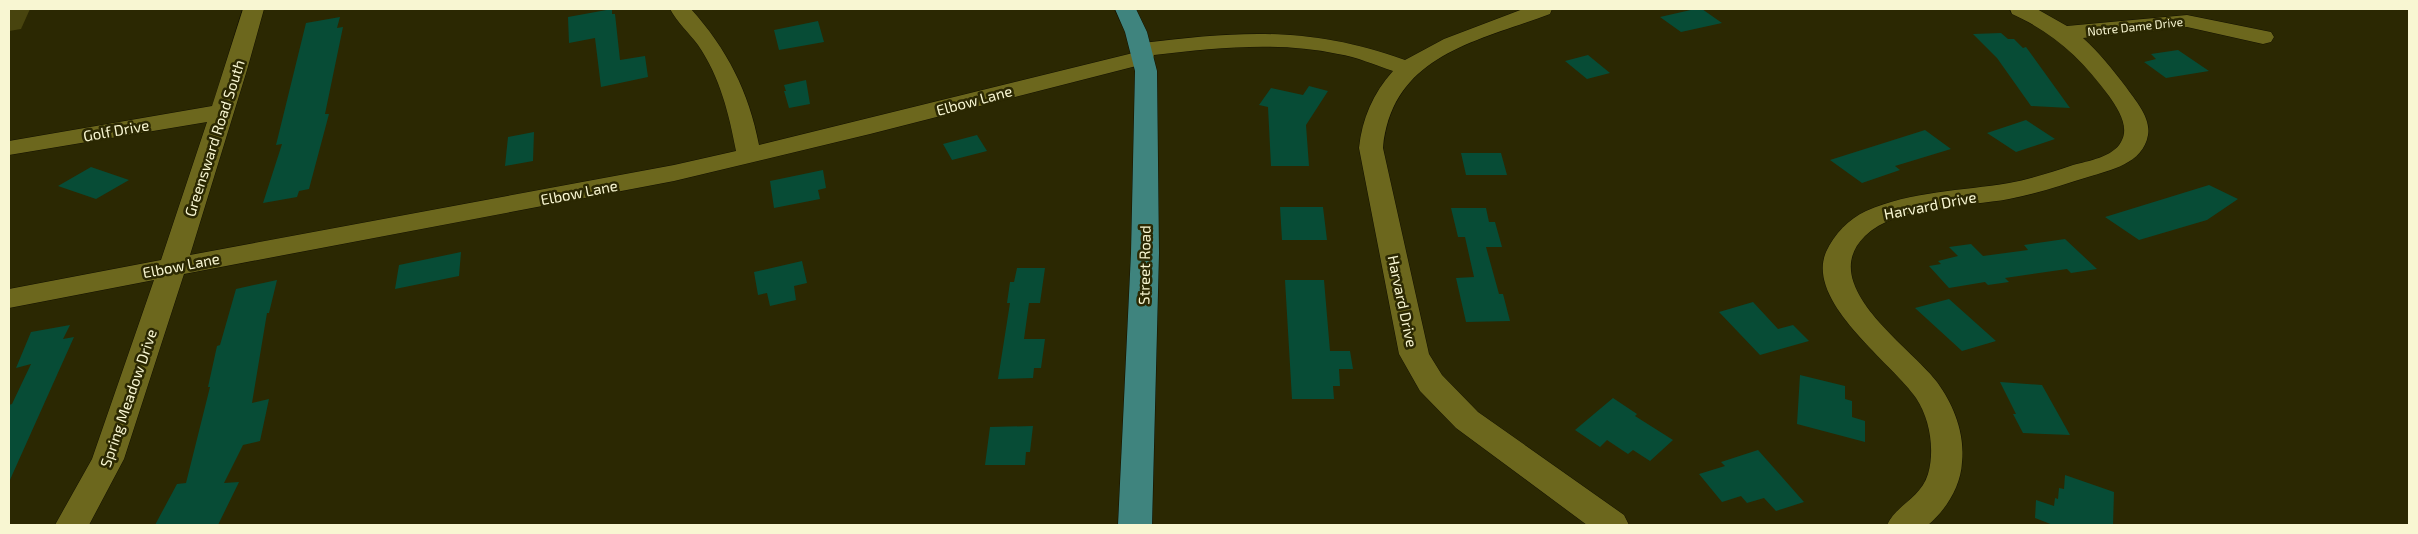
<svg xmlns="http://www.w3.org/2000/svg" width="2418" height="534" font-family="'Exo 2',sans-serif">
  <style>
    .green { fill: #48440e }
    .building { fill: #074c36 }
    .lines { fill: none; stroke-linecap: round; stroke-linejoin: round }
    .minor-casing { stroke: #131100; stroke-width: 1 }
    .major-casing { stroke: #131100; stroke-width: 1 }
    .minor { fill: #6c671d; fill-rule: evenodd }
    .major { fill: #3f847e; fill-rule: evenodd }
    .labels { text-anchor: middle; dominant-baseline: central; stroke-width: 5; stroke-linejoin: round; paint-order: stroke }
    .far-street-label { font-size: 12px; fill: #f8f6d2; stroke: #2b2802 }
    .street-label { font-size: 15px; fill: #f8f6d2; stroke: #2b2802 }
  </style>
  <rect width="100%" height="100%" fill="#2b2802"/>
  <path class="green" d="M9,9H30L21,29L9,31Z"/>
  <path class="building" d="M612,9V14H615L620,60L645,56L648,77L601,87L595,38L569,43L568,17Z
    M1695,9H1702L1722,23L1681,32L1660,17Z
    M340,17L337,28L343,27L325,114H329L309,189L299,191L297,197L263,203L282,144L276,145L306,23Z
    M818,21L824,42L779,50L774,30Z
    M2001,33L2008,39H2014L2023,48L2026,47L2070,108L2031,106L1997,58L1973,34Z
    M2178,50L2209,71L2166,78L2144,62L2156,59L2151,54Z
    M1588,55L1610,73L1587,79L1565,61Z
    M806,80L810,104L789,108L784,91H786L784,85Z
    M1309,86L1328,91L1306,125L1309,166H1271L1268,107L1259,105L1271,88L1303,95Z
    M2026,120L2055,139L2016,152L1987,133Z
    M1925,130L1951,149L1895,166L1900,170L1862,183L1830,160Z
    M534,132L533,161L505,166L508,137Z
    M977,135L987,151L952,160L943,144Z
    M1461,153H1501L1507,175H1466Z
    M91,167L129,180L96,199L58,186Z
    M823,170L826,188L818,190L820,199L774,208L770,181Z
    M2209,185L2238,199L2207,220L2139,240L2105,217Z
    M1280,207H1323L1327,240H1282Z
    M1451,208H1486L1489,222H1495L1502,247H1486L1499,294H1503L1510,321L1466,322L1456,278L1474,277L1465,237H1458Z
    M2065,239L2097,269L2071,273L2067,269L2005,278L2009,282L1988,285L1985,282L1949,288L1929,266L1941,264L1938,261L1958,256L1949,247L1971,244L1983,256L2028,250L2024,245Z
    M461,252L459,276L395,289L399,265Z
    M802,261L807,283L794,286L796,300L770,306L767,293L758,295L754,272Z
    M1017,268H1045L1040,303H1029L1024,339H1045L1041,368H1034L1033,378L998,379L1010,303H1007L1010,282H1014Z
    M277,280L269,313H267L252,403L269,399L260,441L243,445L224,483L239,482L218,525H155L177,484L186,483L210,387H208L217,346L220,345L236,289Z
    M1285,280H1324L1330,351H1350L1353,369H1339L1340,386H1333L1334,399H1292Z
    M1949,299L1996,341L1962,351L1915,308Z
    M1753,302L1778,329L1793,325L1809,341L1760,355L1719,312Z
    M70,325L63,339L74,337L9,482V405L12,404L31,364L16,368L31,332Z
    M1800,375L1845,386V399L1852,401V417L1865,421V442L1797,424Z
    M2000,382L2042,385L2070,435L2023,433L2013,414H2016Z
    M1613,398L1637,414L1635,416L1673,440L1650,461L1633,450L1628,454L1607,440L1600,447L1575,430Z
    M1033,426L1030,452H1026L1025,465H985L990,427Z
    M1758,450L1804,502L1776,511L1764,498L1747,503L1741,496L1722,502L1699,474L1725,466L1721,462Z
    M2065,475L2114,492L2113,525H2053L2035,518L2036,500L2054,506L2055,498L2058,499L2059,488L2064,489Z"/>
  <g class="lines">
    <defs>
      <path id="minor" d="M243,9H264L247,70L190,255L674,165L736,151C729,114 720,77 698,45C689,33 677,22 670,9H691C727,49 749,92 759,145L1133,53L1131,50L1134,45L1142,43C1242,31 1309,26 1405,60L1444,39L1523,9H1552L1550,14C1476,42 1392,55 1383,148L1429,354L1442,375L1478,412L1624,515L1629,525H1587L1456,428L1420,391L1399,354L1359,148C1362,119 1373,93 1393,71C1375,65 1357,57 1338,54C1277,41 1215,48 1154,55L1152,62L870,134L674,181L184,274L124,459L89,525H55L92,459L154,280L9,308V289L161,260L207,122L9,155V141L212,106Z
        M2010,9H2037L2067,26L2187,15L2271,32L2274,37L2271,42L2263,44L2187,27L2083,38C2099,52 2113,70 2126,87C2136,101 2151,118 2148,135C2143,164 2110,170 2088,177C2062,185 2036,194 2009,199C1967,207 1897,205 1865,236C1815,285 1911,347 1937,382C1954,405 1965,434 1962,462C1961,486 1946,510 1928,525H1887C1896,505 1921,498 1928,474C1935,450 1930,419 1916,398C1891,362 1805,302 1826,252C1834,234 1849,219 1866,211C1911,191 1962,191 2009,183C2031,179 2052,172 2073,165C2088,161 2113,157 2121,142C2130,127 2118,109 2109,96C2082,59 2054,33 2012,14Z"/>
      <path id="major" d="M1115,9H1136L1147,32L1157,71L1159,253L1152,525H1118L1131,253L1135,71L1125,32Z"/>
    </defs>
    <use href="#minor" class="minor-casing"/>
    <use href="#major" class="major-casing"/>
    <use href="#minor" class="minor"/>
    <use href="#major" class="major"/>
  </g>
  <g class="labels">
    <g class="far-street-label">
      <text transform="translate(2135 26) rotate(-6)">Notre Dame Drive</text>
    </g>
    <g class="street-label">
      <text transform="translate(974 100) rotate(-15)">Elbow Lane</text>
      <text transform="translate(116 130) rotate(-10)">Golf Drive</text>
      <text transform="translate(214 138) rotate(-72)">Greensward Road South</text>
      <text transform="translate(579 192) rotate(-11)">Elbow Lane</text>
      <text transform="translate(1930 205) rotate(-11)">Harvard Drive</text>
      <text transform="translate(181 265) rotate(-11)">Elbow Lane</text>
      <text transform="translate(1144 265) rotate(-89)">Street Road</text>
      <text transform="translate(1403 301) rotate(78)">Harvard Drive</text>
      <text transform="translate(128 398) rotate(-71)">Spring Meadow Drive</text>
    </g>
  </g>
  <rect width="2418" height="534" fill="none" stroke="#f8f6d2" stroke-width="20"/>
</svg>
